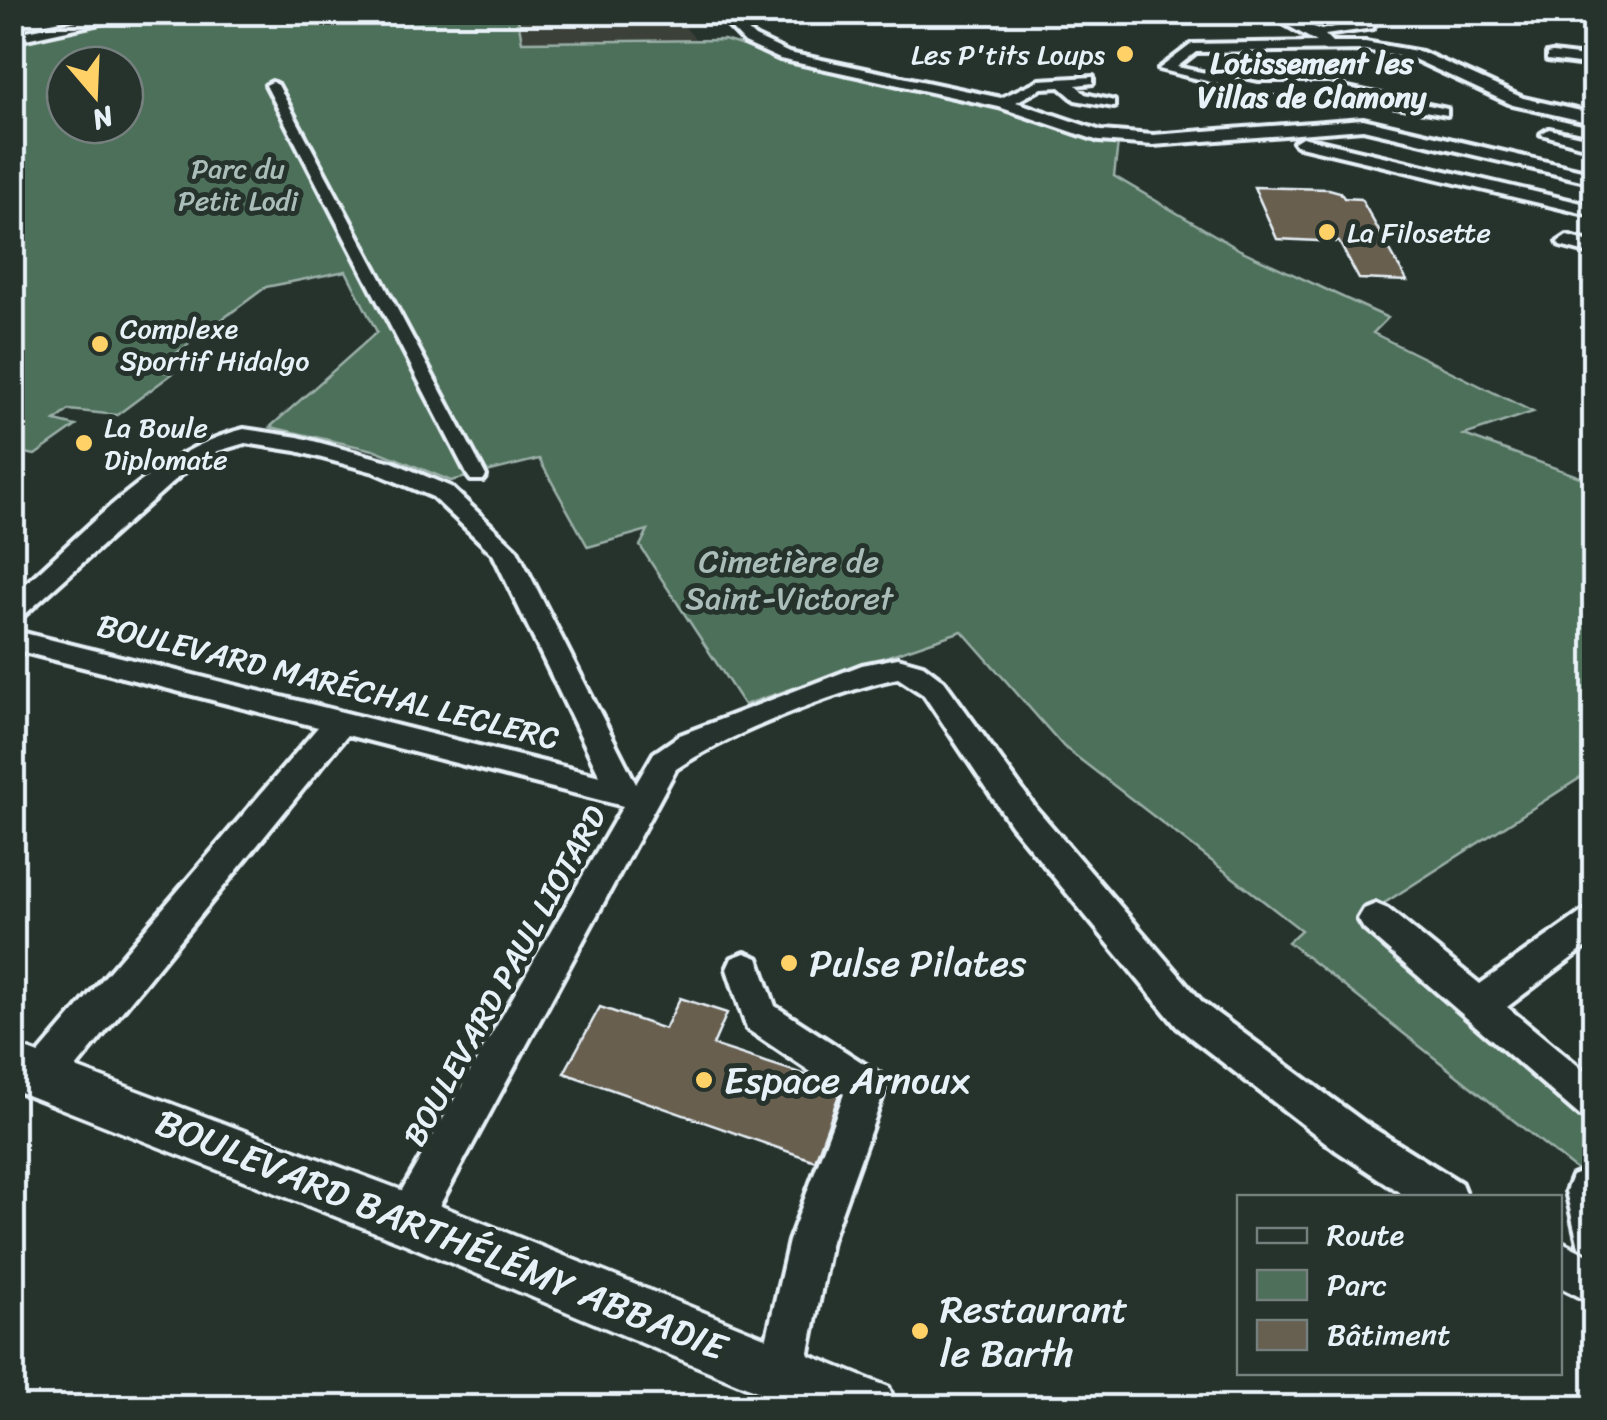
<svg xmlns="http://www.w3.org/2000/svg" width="1607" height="1420" font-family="Sriracha,sans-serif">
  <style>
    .built { fill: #3a4038 }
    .green { fill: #4e705a; stroke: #9bb0a9; stroke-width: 2.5; fill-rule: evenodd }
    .building { fill: #675f50; stroke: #e8f1f8; stroke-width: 2.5 }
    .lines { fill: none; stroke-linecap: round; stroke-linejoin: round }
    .pedestrian-casing { stroke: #e8f1f8; stroke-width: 8 }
    .minor-casing { stroke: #e8f1f8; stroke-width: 8 }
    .tertiary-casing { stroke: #e8f1f8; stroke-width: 7 }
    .pedestrian { fill: #26332d; fill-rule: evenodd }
    .minor { fill: #26332d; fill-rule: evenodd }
    .tertiary { fill: #26332d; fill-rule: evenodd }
    .poi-dot { fill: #ffd166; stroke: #26332d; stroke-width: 4 }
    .labels { text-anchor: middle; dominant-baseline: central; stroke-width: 10; stroke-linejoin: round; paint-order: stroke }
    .far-poi-label { font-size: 28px; fill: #e8f1f8; stroke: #26332d; text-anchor: start }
    .far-park-label { font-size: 28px; fill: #aabdb9; stroke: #26332d }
    .far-neighbourhood-label { font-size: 30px; font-weight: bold; fill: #e8f1f8; stroke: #26332d }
    .park-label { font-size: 32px; fill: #aabdb9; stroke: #26332d }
    .street-label { font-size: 32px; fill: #e8f1f8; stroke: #26332d }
    .near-poi-label { font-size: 38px; fill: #e8f1f8; stroke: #26332d; text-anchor: start }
    .near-street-label { font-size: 38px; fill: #e8f1f8; stroke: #26332d }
  </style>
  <rect width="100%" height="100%" fill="#26332d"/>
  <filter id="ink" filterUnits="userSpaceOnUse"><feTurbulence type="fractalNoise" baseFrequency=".01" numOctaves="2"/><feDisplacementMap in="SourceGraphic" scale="20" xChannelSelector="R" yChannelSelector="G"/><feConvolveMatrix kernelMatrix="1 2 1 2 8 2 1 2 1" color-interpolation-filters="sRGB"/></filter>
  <g filter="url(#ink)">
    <path class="built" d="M517,13H673L697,41L521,42Z"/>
    <path class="green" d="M156,13H517L522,42L724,40L786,59L989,104L1086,137L1136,143H1118L1114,176L1240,250L1388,318L1373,333L1533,412L1464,435L1594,482V769L1361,918L1594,1115V1184L1288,942L1301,930L1064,747L962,631L744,705L640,546L648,530L588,547L539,459L451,481L378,451L270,427L377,332L346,271L266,287L155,369L172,374L117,415L69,410L55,421L76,426L35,455L13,451V42ZM65,65H125V125H65Z"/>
    <path class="building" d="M1254,187L1329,189L1340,192L1344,198L1361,199L1407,281L1359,279L1339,242L1277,239Z
      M680,998L727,1013L713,1045L812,1077L839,1095L815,1161L564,1073L600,1007L665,1029Z"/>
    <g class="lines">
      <defs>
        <path id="pedestrian" d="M272,82L278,85L486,476L483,480H471L468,476L266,85Z"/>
        <path id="minor" d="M121,12H150L12,42V34Z
          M715,12H728L755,37L789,53L1001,98L1039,80L1093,77V83L1076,85L1085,94L1114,101V107L1075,100L1060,87L1042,88L1016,102L1101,131L1153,135L1363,119L1594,173V183L1363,129L1153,145L1099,141L999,107L780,59L745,43Z
          M1279,12L1321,30L1353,23L1344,19V13L1379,12L1363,18L1373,22V28L1325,35L1332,42H1365L1422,52L1523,98L1594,114V149L1541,134L1549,129L1585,137L1587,122L1513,105L1414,59L1365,50L1196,52L1177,67L1258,84H1329L1447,109V115L1329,94H1258L1159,69L1192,44L1317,42L1276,19Z
          M1552,53L1594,58V66L1547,60V54Z
          M1302,137L1594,206V216L1296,145L1294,142Z
          M1567,236L1594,243V255L1560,246L1558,242Z
          M244,429L298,437L392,462L451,487L517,550L636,784L654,753L680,735L862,665L898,658L923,665L944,681L1035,807L1203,1003L1365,1123L1461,1183L1467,1198H1408L1337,1151L1177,1027L1011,825L924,695L898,678C839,690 725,735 676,769L424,1234L409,1240L394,1234L388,1219L394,1204L623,806L347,735L58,1090L44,1095L30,1090L25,1077L30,1064L318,727L12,649V630L600,776L493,554L433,497L374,472L296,451L245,443L218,451L184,472L22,617L12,620V596C81,536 154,451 244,429Z
          M1376,904L1388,909L1480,984L1582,912L1594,907V941L1507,1007L1594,1079V1121L1580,1116L1364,929L1358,919L1364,909Z
          M745,953L758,958L775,1006L880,1074L886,1087L831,1241L805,1372L798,1388L782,1395L766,1388L759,1372L789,1241L844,1094L747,1029L727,969L732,958Z
          M1587,1170L1594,1173V1253L1579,1247L1566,1191L1572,1176Z
          M1560,1241L1594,1258V1304L1560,1287Z"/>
        <path id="tertiary" d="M12,1044L409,1193L868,1379L889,1387L897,1408H797L406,1244L12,1089Z"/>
      </defs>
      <use href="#pedestrian" class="pedestrian-casing"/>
      <use href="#minor" class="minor-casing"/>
      <use href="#tertiary" class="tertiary-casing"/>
      <use href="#pedestrian" class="pedestrian"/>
      <use href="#minor" class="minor"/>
      <use href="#tertiary" class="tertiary"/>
    </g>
  </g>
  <g class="poi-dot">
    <circle cx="1125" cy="54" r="10"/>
    <circle cx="1327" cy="232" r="10"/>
    <circle cx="100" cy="344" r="10"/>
    <circle cx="84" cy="443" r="10"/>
    <circle cx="789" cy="963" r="10"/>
    <circle cx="704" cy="1080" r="10"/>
    <circle cx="920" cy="1331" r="10"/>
  </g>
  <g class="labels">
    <g class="far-poi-label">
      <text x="1105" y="54" text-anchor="end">Les P'tits Loups</text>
      <text x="1347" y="232">La Filosette</text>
      <text x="120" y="328">Complexe<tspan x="120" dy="32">Sportif Hidalgo</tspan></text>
      <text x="104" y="427">La Boule<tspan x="104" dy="32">Diplomate</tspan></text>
    </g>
    <g class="far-park-label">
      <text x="238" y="168">Parc du<tspan x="238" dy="32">Petit Lodi</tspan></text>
    </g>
    <g class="far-neighbourhood-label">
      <text x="1312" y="63">Lotissement les<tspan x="1312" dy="34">Villas de Clamony</tspan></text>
    </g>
    <g class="park-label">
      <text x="789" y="561">Cimetière de<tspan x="789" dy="37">Saint-Victoret</tspan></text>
    </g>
    <g class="street-label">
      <text transform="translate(328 682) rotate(14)">BOULEVARD MARÉCHAL LECLERC</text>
      <text transform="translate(505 976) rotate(-61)">BOULEVARD PAUL LIOTARD</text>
    </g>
    <g class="near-poi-label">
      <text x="809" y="963">Pulse Pilates</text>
      <text x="724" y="1080">Espace Arnoux</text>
      <text x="940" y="1309">Restaurant<tspan x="940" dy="44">le Barth</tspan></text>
    </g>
    <g class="near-street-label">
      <text transform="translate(441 1235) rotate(22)">BOULEVARD BARTHÉLÉMY ABBADIE</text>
    </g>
  </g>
  <rect width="1607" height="1420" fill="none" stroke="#26332d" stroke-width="50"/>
  <rect x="25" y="25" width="1557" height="1370" fill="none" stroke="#e8f1f8" stroke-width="4" filter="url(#ink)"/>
  <rect x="1237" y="1195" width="325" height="180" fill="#26332d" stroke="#747f7e" stroke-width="2.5"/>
  <rect x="1257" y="1228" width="50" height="15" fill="#26332d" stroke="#747f7e" stroke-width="2.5"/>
  <text x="1327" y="1245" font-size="30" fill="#e8f1f8">Route</text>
  <rect x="1257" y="1270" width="50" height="30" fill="#4e705a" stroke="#747f7e" stroke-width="2.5"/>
  <text x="1327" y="1295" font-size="30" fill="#e8f1f8">Parc</text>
  <rect x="1257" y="1320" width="50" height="30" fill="#675f50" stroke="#747f7e" stroke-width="2.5"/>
  <text x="1327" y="1345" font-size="30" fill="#e8f1f8">Bâtiment</text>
  <g transform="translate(95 95) rotate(161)"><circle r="48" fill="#26332d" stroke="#747f7e" stroke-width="2.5"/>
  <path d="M0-8L18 38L0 25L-18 38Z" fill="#ffd166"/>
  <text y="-15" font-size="28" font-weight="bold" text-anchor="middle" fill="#e8f1f8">N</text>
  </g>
</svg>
